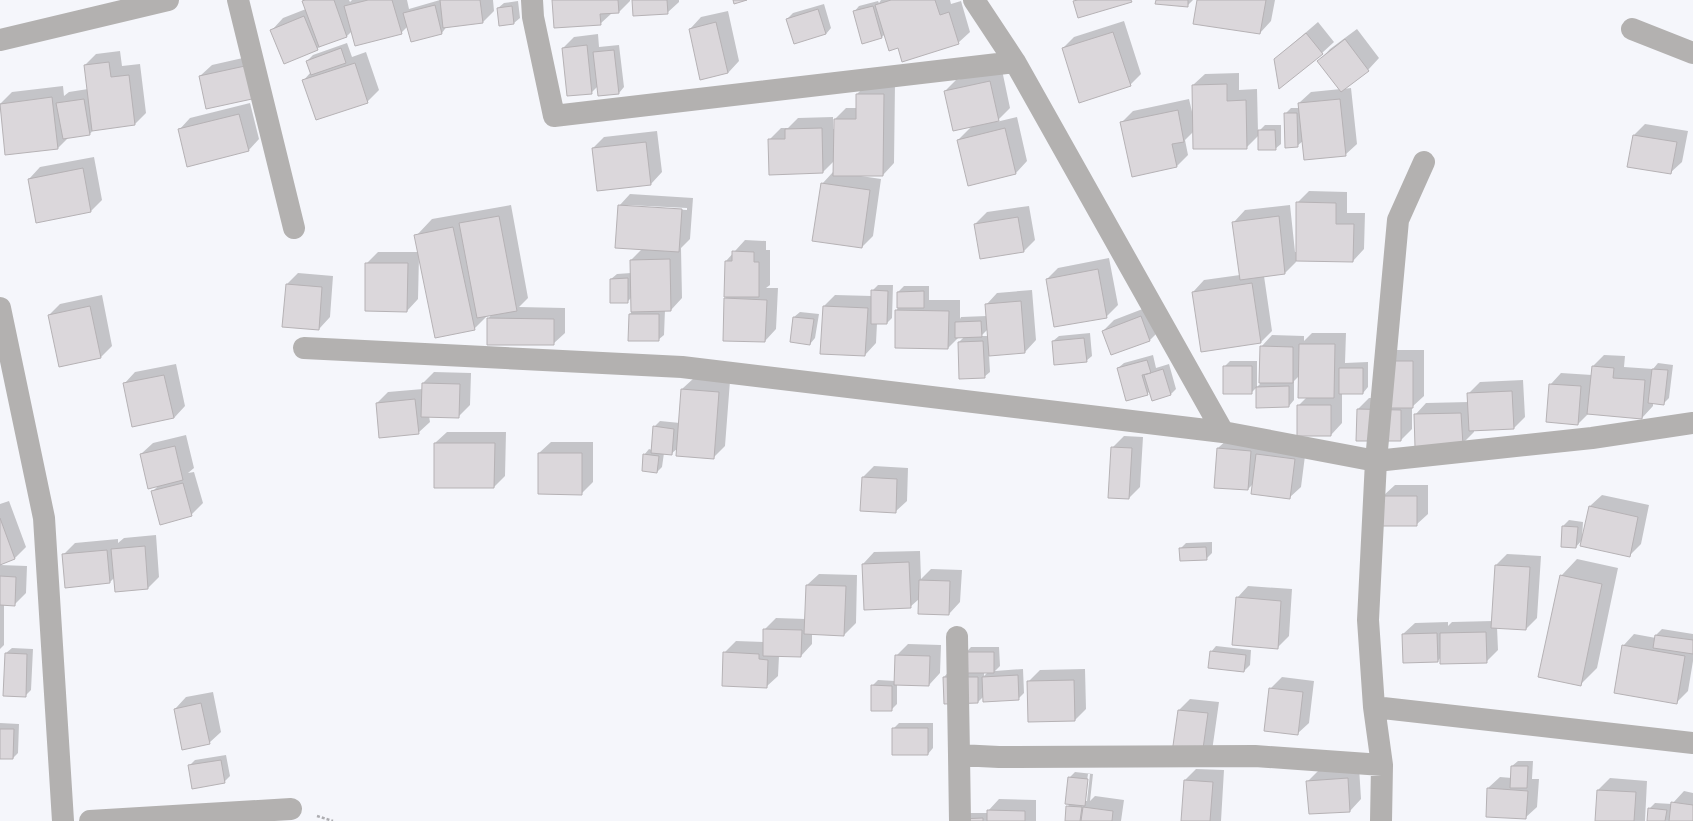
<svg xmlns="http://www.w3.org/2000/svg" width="1693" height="821" font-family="'Open Sans',sans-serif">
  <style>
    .shadow { fill: #0003; fill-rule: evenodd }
    .building { fill: #dbd7db; stroke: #b6b2b5 }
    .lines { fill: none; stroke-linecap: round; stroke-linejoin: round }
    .path { stroke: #adadb1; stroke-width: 2.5; stroke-dasharray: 3 2; stroke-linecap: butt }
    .street { stroke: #b3b1b0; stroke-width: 22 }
  </style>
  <rect width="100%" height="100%" fill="#f5f6fb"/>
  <path class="shadow" d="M305,0H349L350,2L352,0H407L409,9L440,0H493L494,11L483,22L447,26L442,33L408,26L401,33L352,31L347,36L321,46L317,49L272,30L283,18L306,9L304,1Z
    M553,0H630V1L619,12L612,13L600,24Z
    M633,0H679V2L667,13Z
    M881,0H950L951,4L961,1L970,32L958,43L899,47L885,34L881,38L854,12L859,6L878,1L879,3Z
    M1157,0H1193L1187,6Z
    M1198,0H1275L1271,21L1260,33Z
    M518,1L520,18L514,23L500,25L498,8L504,3Z
    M824,4L831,28L826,34L787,19L793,13Z
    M728,11L739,61L728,73L690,29L701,17Z
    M1124,21L1141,74L1130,85L1063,48L1074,37Z
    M1318,22L1334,42L1322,53L1279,87L1275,59Z
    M1357,29L1379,58L1368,70L1343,89L1351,88L1357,144L1345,155L1303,141L1297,146L1285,114L1291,108H1300L1299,103L1311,92L1341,89L1319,61L1330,49Z
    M598,34L599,47L619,45L624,87L619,93L598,86L591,93L563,48L574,37Z
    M347,43L352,57L366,52L379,90L367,102L303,81L311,72L307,61L313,55Z
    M120,51L122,66L140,64L146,113L135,124L94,129L90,134L69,137L58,148L6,154L0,104L12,92L63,86L64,96L69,92L88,89L85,65L96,54Z
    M256,55L251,98L200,76L212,65Z
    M1002,70L1010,108L996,122L1017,117L1027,161L1016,173L969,184L958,140L972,126L945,91L956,80Z
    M1239,73V90L1257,89L1258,132L1265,125H1281V144L1275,149L1259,135L1246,148L1194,131L1185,140L1188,155L1177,166L1122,122L1133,111L1189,99L1193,116V85L1205,74Z
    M868,83H895L894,163L883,175L861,176L881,179L873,236L862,247L822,184L833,172L835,160L823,172L769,140L781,128H788L798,118L833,117V129H835V119L846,108H857V94Z
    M250,103L259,139L248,151L179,130L190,118Z
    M1645,124L1688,131L1682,162L1670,173L1634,135Z
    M657,131L662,172L651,184L593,148L604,137Z
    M94,157L102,200L91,211L29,179L40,167Z
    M1309,191L1347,192V213H1365L1364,249L1353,261L1296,260V262L1285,273L1264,276L1272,331L1261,342L1193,292L1204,280L1240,275L1234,222L1245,210L1290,205L1295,252H1297V203Z
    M630,194L693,198L690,239L681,248L682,298L671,310H665L664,335L658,340L630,314L632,311V297L627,302L611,279L617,274L631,273V260L643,248L619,206ZM628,205L687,208V210L628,207Z
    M511,205L528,298L519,307L565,308V333L553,344L488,319L492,314L488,315L474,329L419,256L418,299L407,311L366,264L378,252H419L416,236L432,219Z
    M1029,206L1035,240L1024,251L975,224L987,212Z
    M745,240L766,241V250H770V285L766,288H778L776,329L765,341L725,298L728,296L726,261Z
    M1109,258L1118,305L1106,317L1047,279L1058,268Z
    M298,273L333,276L330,317L319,329L286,285Z
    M878,285H893L892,318L887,323H877L876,343L865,355L824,306L835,295L872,296V291Z
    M904,286H929V300H960V319L961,317L987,316L986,305L997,293L1032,290L1036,340L1025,352L989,355L990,372L984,377L959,342L965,336L959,337L948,348L896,311L898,308V292ZM988,329V336H981Z
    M102,295L112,346L101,357L60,366L49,315L60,304Z
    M1153,305L1161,329L1150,340L1103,331L1114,320Z
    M800,312L819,314L815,338L810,344L794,317Z
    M1090,333L1092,356L1086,361L1053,341L1059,336Z
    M1312,333H1346L1345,363L1368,362V387L1363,393H1342V423L1331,435L1298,406L1307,397L1300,375L1294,381V400L1289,406L1257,387L1251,393L1224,367L1230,361H1257V387L1260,384L1261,347L1272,335L1304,336V341Z
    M1395,350H1424V396L1412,407V429L1401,440L1358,409L1369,398H1383Z
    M1153,355L1156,368L1169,364L1176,389L1171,394L1150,391L1147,394L1118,368L1124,363Z
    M1604,355L1625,356L1624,367L1653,369L1658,363L1673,365L1669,398L1663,404L1653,403V406L1642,418L1589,413L1578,424L1550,385L1561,373L1592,375L1593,366Z
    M176,364L185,406L174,418L124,384L135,372Z
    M434,372L471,373L470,405L458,417L429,416L430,422L418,433L377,403L388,392L423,389V383Z
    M694,378L730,381L725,446L713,458L678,448L671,454L664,453L662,467L657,472L644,455L649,449L652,450L654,427L660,421L680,423L682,389Z
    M1523,380L1525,417L1514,428L1474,430V432L1462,444L1415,415L1426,403L1469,402L1468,394L1480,382Z
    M447,432H506L505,476L494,487L435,443Z
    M186,435L194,468L188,473L194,472L203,503L191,515L152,492L159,485L141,454L153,443Z
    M1124,436L1143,437L1140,487L1129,498L1112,448Z
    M1230,437L1306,448L1301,487L1289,498L1253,484L1248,489L1215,487L1218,448Z
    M551,442H593V482L581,494L539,453Z
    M874,466L908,468L907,501L895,512L863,477Z
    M1395,485H1428V514L1416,525L1383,496Z
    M1602,495L1649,505L1641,544L1629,556L1582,540L1576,547L1562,546L1563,526L1569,520L1583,522L1582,538H1583L1590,506Z
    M9,501L26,547L15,558L0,564V504Z
    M156,535L159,577L148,588L116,591L115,577L110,582L63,555L75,543L118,539V543L124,538Z
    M1212,542V553L1206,559L1180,549L1186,543Z
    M920,551L921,579L931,569L962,570L960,602L949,614L919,599L910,607L865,609L863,564L874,552Z
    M1507,554L1541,556L1537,618L1526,629L1497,627L1498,650L1486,662L1441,657L1438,661L1403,634L1415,623L1448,622V626L1452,622L1493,621L1496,565Z
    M1577,559L1618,568L1597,668L1580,685L1561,576Z
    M0,565L27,566L26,593L14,605L4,604V645L0,649Z
    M819,574L857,575L856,623L844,635L812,633V644L801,656H779L778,676L766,687L724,653L736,641L764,642V630L776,618L806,619L807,585Z
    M1248,586L1292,589L1289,636L1277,648L1237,598Z
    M1662,629L1693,634V661L1688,691L1676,703L1623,646L1634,634L1656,638V635Z
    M908,644L941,645L940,673L929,685L897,684V704L891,710L872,686L878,680L895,681L896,656Z
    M1216,646L1251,650L1250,665L1244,671L1211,652Z
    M971,647H999L1000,666L995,671L1023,669L1024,693L1018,699L984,696L978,702L944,677ZM984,672H988L984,676Z
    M12,648L33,649L31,690L25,696L6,653Z
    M1085,669L1086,709L1075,720L1028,682L1040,670Z
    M1282,677L1314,681L1309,723L1297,734L1270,689Z
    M213,692L221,732L209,743L175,709L186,697Z
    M1190,699L1219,702L1212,751L1172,759L1179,710Z
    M0,723L19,724L18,753L13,758H0Z
    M899,723H933V748L928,754L893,729Z
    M226,755L230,776L224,782L189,766L195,760Z
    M1518,761H1533L1532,779H1539L1537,807L1525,818L1488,788L1500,777L1512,778V766Z
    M1359,767L1361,799L1350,811L1308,781L1319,770Z
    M1196,769L1224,770L1221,821H1182L1185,780Z
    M1075,772L1093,774L1090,801L1095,796L1124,800L1121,821H1066L1067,807L1070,804L1069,778ZM1088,774H1090L1087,801H1084Z
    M1610,778L1647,781L1645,821H1596L1598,790Z
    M1684,791L1693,793V821H1648L1649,809L1655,803L1672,804Z
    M999,799L1036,800V821H961L967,813H988V811Z"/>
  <path class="building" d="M305,0H334L347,37L319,47L302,1Z
    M368,0H392L402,34L355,46L344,6Z
    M440,0H480L483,23L443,28Z
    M552,0H618L619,13L600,14L601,25L554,28Z
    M632,0H667L668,14L633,16Z
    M733,0H747L734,4Z
    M891,0H935L940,15L949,12L959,44L902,62L898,48L889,51L875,5Z
    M1078,0H1131L1132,2L1078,18L1073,1Z
    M1156,0H1188V7L1155,4Z
    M1197,0H1266L1260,34L1193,24Z
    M435,5L442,34L411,42L403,13Z
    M512,6L514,24L499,26L497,8Z
    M873,6L882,38L862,44L853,11Z
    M818,9L826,34L794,44L786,19Z
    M304,16L318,50L284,64L270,30Z
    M716,22L728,73L700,80L689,29Z
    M1113,32L1131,86L1079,103L1062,48Z
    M1306,33L1323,54L1279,89L1274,59Z
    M1345,39L1369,71L1341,92L1317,61Z
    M587,45L592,94L567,96L562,48Z
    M341,48L346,63L311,75L306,61Z
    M614,50L619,94L598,96L593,52Z
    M109,62L111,77L129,75L135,125L92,131L84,65Z
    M355,63L368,103L316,120L302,80Z
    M245,66L252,99L206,109L199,76Z
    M990,81L999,121L953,131L944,91Z
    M1227,84V101L1246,100L1247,149H1193L1192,85Z
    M856,94H884L883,176H833L834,119H856Z
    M52,97L58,149L5,155L0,104Z
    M84,99L90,135L63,139L56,103Z
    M1340,99L1346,156L1304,160L1298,103Z
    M1178,110L1184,142L1172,144L1177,167L1132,177L1120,122Z
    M1284,113H1297L1298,147L1285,148Z
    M239,114L249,151L187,167L178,129Z
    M822,128L823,173L769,175L768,139H785V129Z
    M1005,128L1016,174L968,186L957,140Z
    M1258,130H1275L1276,150H1258Z
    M1633,135L1677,142L1671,174L1627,167Z
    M646,142L651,185L597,191L592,148Z
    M83,168L91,212L36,223L28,179Z
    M821,183L870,190L862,248L812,241Z
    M1296,202L1336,203V224H1354L1353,262L1296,261Z
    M618,205L682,209L679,252L615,248Z
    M499,216L517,311L477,318L459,223Z
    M1279,216L1285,274L1240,280L1232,222Z
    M1018,217L1024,252L980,259L974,224Z
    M453,227L475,330L435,338L414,235Z
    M732,251L754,252V262H759V297H724L725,261H732Z
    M670,259L671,311L631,312L630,260Z
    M365,263H408L407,312L365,311Z
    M1098,269L1107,318L1054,327L1046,279Z
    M628,278V303H610V279Z
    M1252,283L1261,343L1201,352L1192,292Z
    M286,284L322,287L319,330L282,327Z
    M871,290L888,291L887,324H871Z
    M924,291V308H897V292Z
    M724,298L767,300L765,342L723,341Z
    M1021,301L1025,353L989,356L985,304Z
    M90,306L101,358L59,367L48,315Z
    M823,306L868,308L865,356L820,354Z
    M895,310L949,311L948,349L895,348Z
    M629,314H659V341H628Z
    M1141,316L1150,341L1111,355L1102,331Z
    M793,317L814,319L810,345L790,342Z
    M487,318L554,319V345H487Z
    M981,321L982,337L955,338V322Z
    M1084,338L1087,362L1054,365L1052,341Z
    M983,341L985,378L959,379L958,342Z
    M1299,344H1335L1334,398H1298Z
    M1260,346L1293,347V383H1259Z
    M1147,360L1151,373L1142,375L1148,395L1126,401L1117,368Z
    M1383,361H1413V408H1382Z
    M1223,366H1252V394H1223Z
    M1592,366L1614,368L1613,378L1645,380L1642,419L1587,414Z
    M1339,368H1363V394H1339Z
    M1163,369L1171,395L1152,401L1144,375Z
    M1652,369L1668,370L1664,405L1648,403Z
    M164,375L174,418L132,427L123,383Z
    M422,383L460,384L459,418L421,417Z
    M1549,384L1581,386L1578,425L1546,422Z
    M1289,386V407L1256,408V387Z
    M681,389L719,392L714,459L676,456Z
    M1512,391L1514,429L1469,431L1467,393Z
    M415,399L419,434L379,438L376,403Z
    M1297,405H1331V436H1297Z
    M1357,409L1401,410V441H1356Z
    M1461,413L1463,445L1415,447L1414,414Z
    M653,426L674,429L672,455L651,453Z
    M434,443H495L494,488H434Z
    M175,446L183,480L148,489L140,454Z
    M1111,447L1132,448L1129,499L1108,498Z
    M1217,448L1251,451L1248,490L1214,488Z
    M538,453H582V495L538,494Z
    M643,454L659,456L657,473L642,471Z
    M1256,454L1295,459L1290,499L1251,494Z
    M862,477L897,479L896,513L860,511Z
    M183,483L192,516L160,525L151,491Z
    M1382,496H1417V526H1382Z
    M1589,506L1638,517L1630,557L1580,546Z
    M0,518L15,559L0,565Z
    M1562,526L1578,527L1576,548L1561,547Z
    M145,546L148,589L115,592L111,549Z
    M1206,547L1207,560L1180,561L1179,548Z
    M107,550L110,583L65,588L62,554Z
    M909,562L911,608L864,610L862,564Z
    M1495,565L1530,567L1526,630L1491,628Z
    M1560,575L1602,584L1581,686L1538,677Z
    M0,576L16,577L15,606L0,605Z
    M919,580L950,581L949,615L918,614Z
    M806,585L846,586L844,636L804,634Z
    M1236,597L1281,601L1278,649L1232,645Z
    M763,629L802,630L801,657L763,656Z
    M1486,632L1487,663L1440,664V633Z
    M1437,633L1438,662L1403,663L1402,634Z
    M1655,635L1693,640V654L1653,648Z
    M1622,645L1685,656L1677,704L1614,693Z
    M1210,651L1246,655L1244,672L1208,668Z
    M723,652L759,654V659L768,660L767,688L722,686Z
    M964,652H994V673H965Z
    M5,653L27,654L26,697L3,696Z
    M895,655L930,656L929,686L894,685Z
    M1018,675L1019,700L983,702L982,677Z
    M943,677H978V703L944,704Z
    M1074,680L1075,721L1028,722L1027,681Z
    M871,685L892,686V711H871Z
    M1269,688L1303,692L1298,735L1264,731Z
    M201,703L210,744L182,750L174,709Z
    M1178,710L1208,713L1201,763L1171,760Z
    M892,728H928V755H892Z
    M0,729H14L13,759H0Z
    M221,760L225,783L192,789L188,765Z
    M1511,766H1528L1527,788H1510Z
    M1068,777L1088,779L1085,806L1065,804Z
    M1348,778L1350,812L1309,814L1306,781Z
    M1184,780L1213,782L1210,821H1181Z
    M1487,788L1528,791L1526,819L1486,817Z
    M1597,790L1636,792L1634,821H1595Z
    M1671,802L1693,805V821H1669Z
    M1066,806L1082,807L1080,821H1065Z
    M1083,807L1113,811L1112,821H1081Z
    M1648,808L1667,810L1665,821H1647Z
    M987,810L1025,811V821H987Z
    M983,818V821H960V819Z"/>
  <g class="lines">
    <path class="path" d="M317,816L333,821"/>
    <path class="street" d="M238,0L294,228
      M532,0L533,17L554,116L1015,62
      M974,0L1015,62L1223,432
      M1632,29L1693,53
      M0,40L168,0
      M0,308L44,518L63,821
      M304,348L682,367L1223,432L1376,461L1592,438L1693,423
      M957,637L959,755L999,757L1255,756L1382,765
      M1374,707L1693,743
      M959,755L960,821
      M90,821L291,809
      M1381,821L1382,765L1374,707L1368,620L1376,461L1398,220L1424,162"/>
  </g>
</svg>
